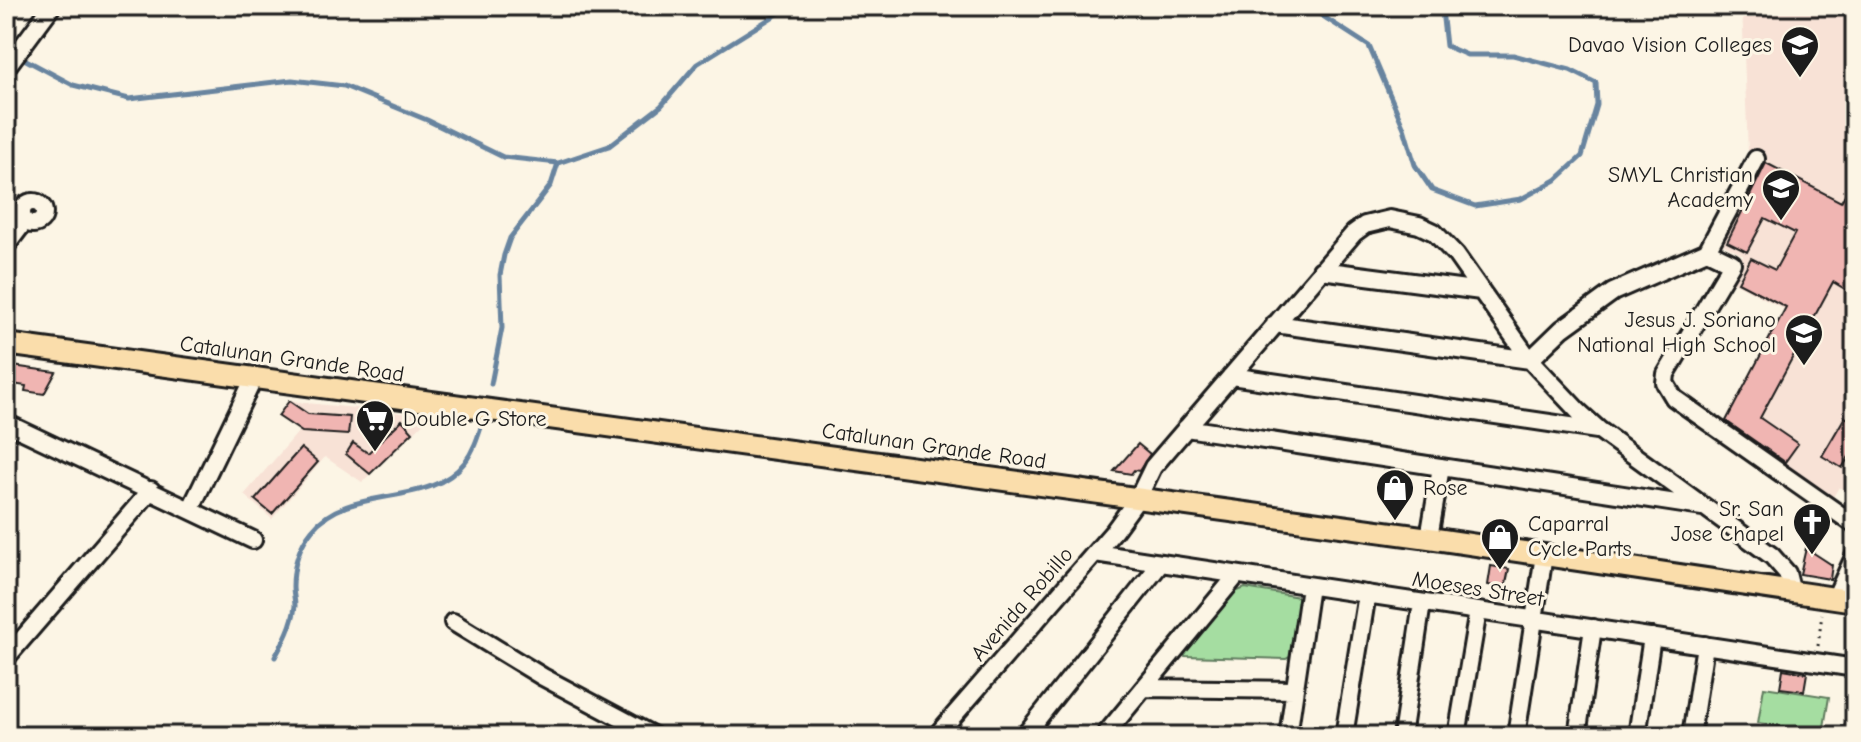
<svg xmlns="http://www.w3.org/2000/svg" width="1861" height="742" font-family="'Comic Neue',sans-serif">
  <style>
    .built { fill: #f8e2d6 }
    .park { fill: #a5dda1; stroke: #607c5e; stroke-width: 2 }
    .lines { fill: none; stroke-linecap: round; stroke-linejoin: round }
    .stream { stroke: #68849f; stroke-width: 5 }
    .building { fill: #f0b5b2; stroke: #1c1c1c; stroke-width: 2 }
    .minor-casing { stroke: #1c1c1c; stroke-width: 22 }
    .major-casing { stroke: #1c1c1c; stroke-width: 26 }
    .path { stroke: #1c1c1c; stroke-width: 3; stroke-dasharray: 2 6; stroke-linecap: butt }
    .minor { stroke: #fcf5e5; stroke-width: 16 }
    .major { stroke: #faddab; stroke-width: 20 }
    .labels { text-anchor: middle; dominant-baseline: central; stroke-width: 6; stroke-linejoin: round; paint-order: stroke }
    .poi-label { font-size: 22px; fill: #1c1c1c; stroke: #fcf5e5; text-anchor: end }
    .street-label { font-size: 22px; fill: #1c1c1c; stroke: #fcf5e5 }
  </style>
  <rect width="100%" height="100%" fill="#fcf5e5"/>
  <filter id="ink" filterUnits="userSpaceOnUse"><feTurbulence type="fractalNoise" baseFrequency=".0125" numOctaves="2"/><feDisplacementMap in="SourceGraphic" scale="16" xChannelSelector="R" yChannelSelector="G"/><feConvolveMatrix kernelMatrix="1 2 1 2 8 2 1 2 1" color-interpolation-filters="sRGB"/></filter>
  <g filter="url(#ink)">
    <path class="built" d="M1742,6H1855V498L1839,487L1833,497L1722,426L1784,309L1730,280L1743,255L1722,244L1765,161L1748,152Z
      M288,401L431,416L362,482L325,457L272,519L244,495L299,431L278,416Z"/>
    <path class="park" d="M1245,588L1299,597L1301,600L1292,656L1286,659L1185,656L1183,654L1235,592Z
      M1764,687L1829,697L1823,733L1758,723Z"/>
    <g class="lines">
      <path class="stream" d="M1307,6L1369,46L1404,128L1415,165L1432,190L1475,206L1521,199L1556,180L1582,156L1597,105L1596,83L1570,70L1513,55H1467L1446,46L1442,10L1445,6
        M26,60L73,85L129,99L292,80L344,86L427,120L503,157L558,163L609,146L661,106L697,64L790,6
        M491,384L502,328L500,275L504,255L510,238L551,185L558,163
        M275,657C284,641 293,624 295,606C295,600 293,593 293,587C293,567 299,546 312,530C350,483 428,510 465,462C475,449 479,433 484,418"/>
    </g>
    <path class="building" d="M1766,163L1841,202L1855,176V295L1833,282L1760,418L1798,444L1785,462L1726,421L1786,307L1738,282L1751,258L1775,270L1795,233L1765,218L1747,252L1727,242Z
      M6,365L34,369L56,372L44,394L25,391L26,386L6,383Z
      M289,401L308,414L350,417L348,435L302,432L278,416Z
      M1845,417L1855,423V447L1842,468L1822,456Z
      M402,420L413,432L370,474L346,454L353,443L368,453Z
      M1138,444L1150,454L1139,471L1134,470L1131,474L1114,471Z
      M301,448L318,462L272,514L255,500Z
      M1806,548L1832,565L1830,579L1800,574Z
      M1491,566L1509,569L1505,588L1488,585Z
      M1783,669L1807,673L1804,691L1780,688Z"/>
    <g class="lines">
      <defs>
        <path id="minor" d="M6,68L52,6
          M22 213a11 11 0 1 1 22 0a11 11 0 1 1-22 0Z
          M6,246L25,221
          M1707,251L1732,263L1666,374L1665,383L1674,398L1855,525
          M1321,270L1481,291
          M1275,324L1530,360L1562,329L1613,292L1707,251L1756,159
          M1231,376L1597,430
          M6,423L253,540
          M1186,428L1702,507
          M191,508L254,378
          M1429,538L1441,467
          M1095,553L1855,668
          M1835,598L1855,555
          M453,622L543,677L654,736
          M6,658L151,490
          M1144,688L1294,690
          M936,736L1114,531L1138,498L1153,467L1354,233L1365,225L1390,219L1419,225L1434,232L1456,255L1530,360L1579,412L1599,430L1772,556L1787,573L1792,593
          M1024,736L1161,563
          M1104,736L1237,575
          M1288,736L1310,586
          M1344,736L1367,594
          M1402,736L1422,603
          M1457,736L1478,611
          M1516,736L1544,555
          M1577,736L1593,628
          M1637,736L1652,637
          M1691,736L1705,645"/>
        <path id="major" d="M6,344L1429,538L1855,601"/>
      </defs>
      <use href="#minor" class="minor-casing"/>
      <use href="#major" class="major-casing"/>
      <path class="path" d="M1818,646L1822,614"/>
      <use href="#minor" class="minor"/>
      <use href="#major" class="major"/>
    </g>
  </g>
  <defs>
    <symbol id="university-pin" viewBox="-11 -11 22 30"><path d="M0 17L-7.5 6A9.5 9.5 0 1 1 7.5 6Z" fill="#1c1c1c" stroke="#fcf5e5"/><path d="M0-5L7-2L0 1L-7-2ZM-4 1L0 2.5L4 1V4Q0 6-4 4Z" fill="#fff"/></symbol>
    <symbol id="school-pin" viewBox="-11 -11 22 30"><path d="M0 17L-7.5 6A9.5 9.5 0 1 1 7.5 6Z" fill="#1c1c1c" stroke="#fcf5e5"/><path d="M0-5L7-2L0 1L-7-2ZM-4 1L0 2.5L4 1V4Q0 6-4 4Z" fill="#fff"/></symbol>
    <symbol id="supermarket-pin" viewBox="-11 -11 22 30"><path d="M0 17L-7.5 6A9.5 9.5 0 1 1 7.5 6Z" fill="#1c1c1c" stroke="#fcf5e5"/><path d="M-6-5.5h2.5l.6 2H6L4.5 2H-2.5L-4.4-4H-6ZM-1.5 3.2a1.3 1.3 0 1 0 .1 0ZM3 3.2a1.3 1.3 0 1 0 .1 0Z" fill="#fff"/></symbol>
    <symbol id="shop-pin" viewBox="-11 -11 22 30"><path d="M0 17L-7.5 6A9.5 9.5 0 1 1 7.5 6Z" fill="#1c1c1c" stroke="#fcf5e5"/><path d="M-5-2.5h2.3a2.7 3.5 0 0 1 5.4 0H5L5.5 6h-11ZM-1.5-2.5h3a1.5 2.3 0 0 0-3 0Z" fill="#fff"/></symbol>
    <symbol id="church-pin" viewBox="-11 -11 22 30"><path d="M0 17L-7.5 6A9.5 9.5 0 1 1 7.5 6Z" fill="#1c1c1c" stroke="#fcf5e5"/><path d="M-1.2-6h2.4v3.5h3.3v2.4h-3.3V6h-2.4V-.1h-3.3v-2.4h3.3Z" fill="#fff"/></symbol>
  </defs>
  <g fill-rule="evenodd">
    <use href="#university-pin" x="1778" y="23" width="44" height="60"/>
    <use href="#school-pin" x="1759" y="166" width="44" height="60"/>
    <use href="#school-pin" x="1782" y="311" width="44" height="60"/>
    <use href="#supermarket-pin" x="353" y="397" width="44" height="60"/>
    <use href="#shop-pin" x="1373" y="466" width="44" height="60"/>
    <use href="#church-pin" x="1790" y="500" width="44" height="60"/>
    <use href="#shop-pin" x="1478" y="515" width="44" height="60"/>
  </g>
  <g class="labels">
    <g class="poi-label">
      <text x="1772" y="45">Davao Vision Colleges</text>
      <text x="1753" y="175">SMYL Christian<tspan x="1753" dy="25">Academy</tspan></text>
      <text x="1776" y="320">Jesus J. Soriano<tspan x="1776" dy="25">National High School</tspan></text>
      <text x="403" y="419" text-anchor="start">Double G Store</text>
      <text x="1423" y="488" text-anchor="start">Rose</text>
      <text x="1784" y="509">Sr. San<tspan x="1784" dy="25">Jose Chapel</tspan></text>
      <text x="1528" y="524" text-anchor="start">Caparral<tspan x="1528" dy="25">Cycle Parts</tspan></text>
    </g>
    <g class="street-label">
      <text transform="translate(292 359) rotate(8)">Catalunan Grande Road</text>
      <text transform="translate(934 446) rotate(8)">Catalunan Grande Road</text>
      <text transform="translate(1478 589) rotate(9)">Moeses Street</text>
      <text transform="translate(1022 604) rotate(-49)">Avenida Robillo</text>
    </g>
  </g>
  <rect width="1861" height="742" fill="none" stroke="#fcf5e5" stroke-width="32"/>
  <rect x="16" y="16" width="1829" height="710" fill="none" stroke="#1c1c1c" stroke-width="3" filter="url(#ink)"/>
</svg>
